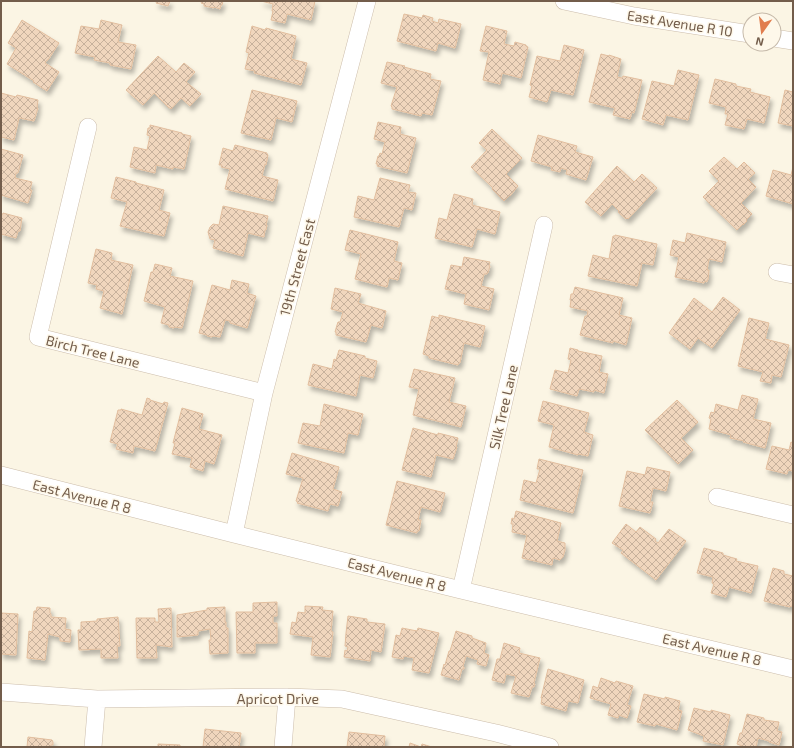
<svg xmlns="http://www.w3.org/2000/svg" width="794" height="748" font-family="'Exo 2',sans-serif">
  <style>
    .building { fill: url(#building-cross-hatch); stroke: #e2be9e; filter: url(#shadow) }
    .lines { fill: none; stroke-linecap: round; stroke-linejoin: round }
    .minor-casing { stroke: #ccbdab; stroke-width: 18 }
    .minor { stroke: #fff; stroke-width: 17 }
    .labels { text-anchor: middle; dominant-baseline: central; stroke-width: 3; stroke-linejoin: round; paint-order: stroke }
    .street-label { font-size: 14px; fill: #735d4b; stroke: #fef8ea }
  </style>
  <defs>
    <pattern id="building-cross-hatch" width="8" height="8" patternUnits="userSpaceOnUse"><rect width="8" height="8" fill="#f0d6bd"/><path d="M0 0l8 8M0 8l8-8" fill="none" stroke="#c7b19c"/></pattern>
    <filter id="shadow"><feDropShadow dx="2.5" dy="4.5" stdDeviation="2" flood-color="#0004"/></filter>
  </defs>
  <rect width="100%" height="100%" fill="#fbf5e4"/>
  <path class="building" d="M157,1H170L168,6L156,3Z
    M202,1H223L222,5H221L220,9L214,7V8L204,6V4L201,3Z
    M261,1H315L311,20L287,14L285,23L271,20L273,11H272L273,4Z
    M404,14L422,18L423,15L433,18L432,21L438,23L439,19L461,24L455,48L438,43L436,51L397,41Z
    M22,20L59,43L48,60H47L45,63L59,72L47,91L33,82L34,81L7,64L16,48L8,43Z
    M101,20L122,25L118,42L136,45L131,69L110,65V63L94,60L95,57L75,53L81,26L99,29Z
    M252,26L265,30L266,28L296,36L291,59L307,63L301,85L254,73L255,71L245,69L249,53L246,52Z
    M486,26L507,31L504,44L514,46L515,42L526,45V46L528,47L521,78L502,73L500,84L483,80L489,52L480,51Z
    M564,45L584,50L573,95L551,90L547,102L529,97L532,86L530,85L537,56L560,61Z
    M601,54L609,56V55L621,59L617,77L622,78L623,76L642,80L634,113L632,112L630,119L613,115L615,108L589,102Z
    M158,56L176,72L184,63L195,72L186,82L201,94L190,106L181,98L171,109L170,108H169L154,93L143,105L126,90Z
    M387,62L405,66L404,67L431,74L430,79L441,81L432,115L422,113L421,116L392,109V107L391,106L397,87L381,83Z
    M678,70L699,75L688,120L666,115L663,125L642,119L652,81L674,86Z
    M715,79L736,84V86L751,89L750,92L770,97L764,123L747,119L744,129L725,125L728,114H725L726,107L709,103Z
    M252,90L297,101L292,122L276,118L271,140L241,133Z
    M785,90L793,92V126L778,123Z
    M1,93L16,97L17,95L38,100L37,108H38L34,121L19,118L14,140L1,137Z
    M378,122L401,127L400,134L416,138L407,173L377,166L378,164H376L378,156H379L380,153L382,154L385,142L374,139Z
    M150,125L182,133V134L191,136L184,169L173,167V169L156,165L155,173L130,167L134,147L147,150L150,136L147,135L148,128H150Z
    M492,129L522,158L506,174L518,186L510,196V195L504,201L492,189L493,188L471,167L487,150L479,143Z
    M538,135L577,146L575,152L593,157L586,180L566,174L567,170L561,168L560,172L551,170L552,167L531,161Z
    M235,145L267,153V154L268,155L266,165L265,164L262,176L278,180L273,201L225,189L230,169L221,167L222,165H219L223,148L233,151Z
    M1,149L23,155L18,173H16L15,178L32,182L30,190H32L28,203L1,195Z
    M724,157L737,169L744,162L755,173L748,179L756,187L741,203L752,214L746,220L747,221L743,225V224L737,230L703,197L719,181L709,171Z
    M617,166L634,182L642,174L657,188L628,219L627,218L626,219L618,212L619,211L612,204L601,216L585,202Z
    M793,167V204L766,196L773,170L791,175Z
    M116,177L136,182V183L164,190L159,210L170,213L164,236L120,226L127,202L111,198Z
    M380,178L410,185L408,192L416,193L412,210L404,208L399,227L354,217L358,196L374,200Z
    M454,194L473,199L472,205L500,212L495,234L477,229L472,247L435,238L439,218L447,220Z
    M223,206L268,216L266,225H267L266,230H265L264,237L248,233L243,256L213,248L215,240L210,239L208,232L210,227L213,224L219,225Z
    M3,213L22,218L20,231H18L16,238L1,234V235V214H3Z
    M350,230L398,242L394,261L402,263L398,280L389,278L387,287L355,279L361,254L345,250Z
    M687,233L726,242L722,262L709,259L707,270H709L708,280H707V282L705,281L704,283L675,277L679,257L670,255L673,240L685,243Z
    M615,235L657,244L653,265L642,263L637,286L588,276L593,255L609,259L613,236H615Z
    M96,249L112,253L111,260L133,265L122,314L100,308L104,291L96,289L97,285L88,283Z
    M464,257L490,262L489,266H490L488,273H487V274H484L481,286L494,289L489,310L464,304L466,294L445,289L451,265L462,267Z
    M155,264L172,268L170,276L193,281L182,328L174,327V328L169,327V325L161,323L165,307L144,301L151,272H153Z
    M232,280L249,284L247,293L256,296L247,328L230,323V321L225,320L220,337L213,336L212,337L207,336V335L199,333L212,285L230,290Z
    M575,287L623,298L619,315L632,318L626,345L613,341V343L580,335L585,316H587L588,311L570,307L571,300H570L571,294H573Z
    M335,288L361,294L358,303L386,311L382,328L371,325L366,342L336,335V332H335L337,325L338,322H340L343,312L331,309Z
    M723,297L740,310L712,348L698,338L690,349L669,333L694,298L712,312Z
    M439,315L485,326L480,347L464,343L460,363H459L458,365L429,358V356L423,354L432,316L439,318Z
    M749,318L769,323L765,339L789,345L781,377L772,375L771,383L760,381L763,372L738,366Z
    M570,348L578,350V351L602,356L599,372L608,374L604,393L594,390V392L579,389L577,396L550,389L555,370L568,373L571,360L568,359Z
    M339,350L365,356V358L377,361L373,378L360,375L356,396L308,385L313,364L332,369L334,359L336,360Z
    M414,369L455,378L449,402L466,406L461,427L413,415L419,389L409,387Z
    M742,395L758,399L753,419L771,423L765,448L743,442L744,441L730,438L731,435L709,429L711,419L709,418L711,412L714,413L716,404L738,410Z
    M147,398L150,399V400L163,404L164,402L168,403L155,451L134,446L133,453L116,449L118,444L110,442L118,410H121V409L142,415Z
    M677,400L698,422L681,438L693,450L678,464L645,430Z
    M543,401L589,413L584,432L593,435L588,456L578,454V455L549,447L554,425L538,421Z
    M324,404L363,414L358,435L348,433L344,453L298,443L303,423L320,426Z
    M182,408L203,414L199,429L222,435L214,464L205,461L203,471L190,467L192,458L172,454L175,443H173Z
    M413,428L438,435V433L458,438L456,447H457L453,459L436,455L431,477L402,470Z
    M791,442L793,443V471L788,470L787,474L766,469L772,446L789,450Z
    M292,453L339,467L333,489L342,492L338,506L330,504L328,511L297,503L298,502L296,501L303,478L286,474Z
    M539,459L583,470L573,513L520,500L524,480L536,483L540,469H537Z
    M647,467L670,472L666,491L653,488L650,502H653L650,513L619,506L627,471L645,475Z
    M397,481L445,493L440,512L421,507L418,520H421L419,531H417V533L386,525Z
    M516,511L561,523L557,541L565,543V550L563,557L560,560L553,558L552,565L522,558L527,535L512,532L513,524H511L512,518L514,519Z
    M626,524L636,532L640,527L656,539L655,541L658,543L669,529L686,541L656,580L621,553L623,550L612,543Z
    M704,548L723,553V555L737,559L736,561L758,566L751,593L729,587L726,597L711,593L714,584L712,583L713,577L697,573Z
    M773,568L784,571V574L793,576V607L791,606L790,607L764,601Z
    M277,602V616H273V623H277V643H255V653H237L236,612H253V603Z
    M305,606L323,607L322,610L333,611L331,631L333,632L330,657L311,655L313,637L290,634L292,622L296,623L298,612L305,613Z
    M37,607L50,608V613L51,614V617L66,618L65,629L71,630L70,642L60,641V637L48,634L45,660L27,658L29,631L32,632L34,611H36Z
    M225,607V622H226V628H228V653L210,654L209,640H211L210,629L198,631V635L177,637V615L207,610V608Z
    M171,608L172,647L156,645L157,658H137L136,618H155V622H159L158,609Z
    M1,613L18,614L16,655L1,654Z
    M348,616L367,619V622L385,624L381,652L371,650L370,661L344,657L345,650L347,651L348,647L345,646L346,633Z
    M118,617L120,646H117L118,658H101V649L79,650L78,630H81V622L97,621V619Z
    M402,628L417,631L418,628L439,633L429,673L412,670L414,658L404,656L403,659L392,657L396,635L400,636Z
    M456,631L472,636V638L486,643L484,653L489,655L486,666L477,664L478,660L466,656L463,666L464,667V669H462L459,680L441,675L444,664L445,665L449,651H450Z
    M504,643L520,648L519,653L540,658L534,683L535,684L534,687H532L529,697L511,693L516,676L506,674L504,683L492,680L497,659H500Z
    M548,669L584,680L578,703L568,701L566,711L541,704L542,698H541Z
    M601,678L615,683L616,681L633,686L627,705L631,706L627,718L619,715L618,718L608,715L611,704L590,698L593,686L598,688Z
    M644,694L665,699V697L680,701L678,710L682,711L677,730L656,724L655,726L637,722Z
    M694,708L711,712V710L730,715L723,745L703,741L704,736L688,730Z
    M747,714L764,718V720L779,722L777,731L782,732L779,745L769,742V741L758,738L756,747H745L737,744L740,733H742Z
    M205,729L241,733L239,747H203Z
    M349,732L385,736L384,747H347Z
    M28,737L52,740L53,742V745H51L50,747H27Z
    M410,743L421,747L422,744L432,747H409Z
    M158,744L180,745V747H158Z"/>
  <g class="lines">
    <defs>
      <path id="minor" d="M564,1L634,16L750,34
        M774,38L793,41
        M88,127L38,337L264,393
        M777,272L793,275
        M1,475L234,534L461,590L793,669
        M717,497L793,515
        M234,534L264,393L367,1
        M461,590L544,225
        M1,692L97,699L287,697L342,699L496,733L550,747
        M93,747L97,699
        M283,747L287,697"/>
    </defs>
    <use href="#minor" class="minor-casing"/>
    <use href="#minor" class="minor"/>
  </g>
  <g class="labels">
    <g class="street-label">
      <text transform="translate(680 23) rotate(9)">East Avenue R 10</text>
      <text transform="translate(297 267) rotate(-75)">19th Street East</text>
      <text transform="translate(93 351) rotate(14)">Birch Tree Lane</text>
      <text transform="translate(503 407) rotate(-77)">Silk Tree Lane</text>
      <text transform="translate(82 496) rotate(14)">East Avenue R 8</text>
      <text transform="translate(397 574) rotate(14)">East Avenue R 8</text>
      <text transform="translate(712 649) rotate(13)">East Avenue R 8</text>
      <text x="278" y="698">Apricot Drive</text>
    </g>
  </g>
  <rect width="794" height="748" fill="none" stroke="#735d4b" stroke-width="4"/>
  <g transform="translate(762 32) rotate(194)"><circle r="19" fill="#fef8ea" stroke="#c6baaa"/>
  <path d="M0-3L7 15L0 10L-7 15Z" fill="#e17d4e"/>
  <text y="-6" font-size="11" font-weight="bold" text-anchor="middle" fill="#735d4b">N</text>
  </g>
</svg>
